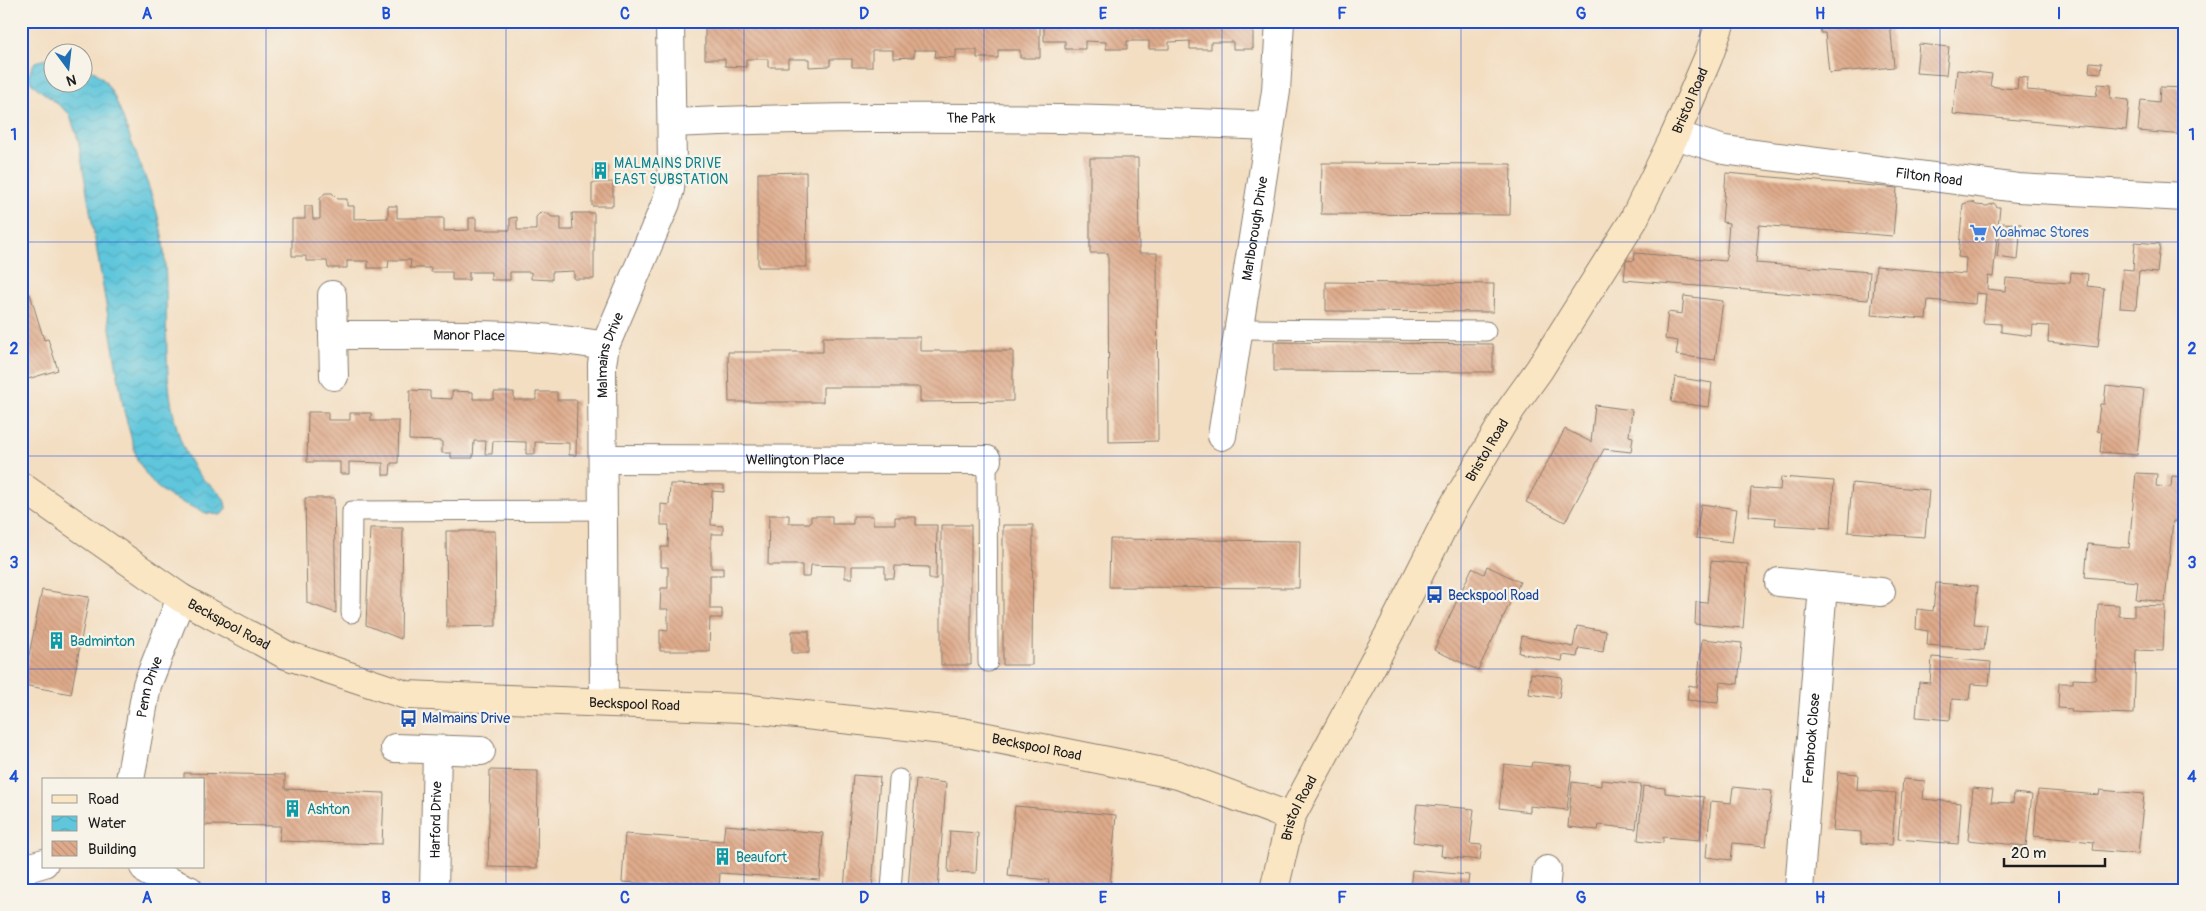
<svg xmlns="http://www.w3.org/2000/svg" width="2206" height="911" font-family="Pangolin,sans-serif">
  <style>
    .water { fill: url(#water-waves); stroke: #3e717c }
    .building { fill: url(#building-back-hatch) }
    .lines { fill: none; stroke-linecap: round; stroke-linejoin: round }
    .lane-casing { stroke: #887d6f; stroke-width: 21 }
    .street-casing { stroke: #887d6f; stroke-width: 30 }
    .secondary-casing { stroke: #887d6f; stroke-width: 30 }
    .lane { stroke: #fff; stroke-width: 19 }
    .street { stroke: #fff; stroke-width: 28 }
    .secondary { stroke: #fbe6c4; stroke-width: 28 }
    .grid { fill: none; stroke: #1d4ed8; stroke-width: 1; stroke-opacity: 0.55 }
    .labels { text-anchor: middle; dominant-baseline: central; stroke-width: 4.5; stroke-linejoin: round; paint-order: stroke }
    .street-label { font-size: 14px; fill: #1c1c1c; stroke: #f7f3e8 }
    .culture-label { font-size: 14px; fill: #0d838f; stroke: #f7f3e8; text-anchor: start }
    .shop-label { font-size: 14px; fill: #366cbe; stroke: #f7f3e8; text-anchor: start }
    .transit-label { font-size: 14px; fill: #164399; stroke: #f7f3e8; text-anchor: start }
    .neatline { fill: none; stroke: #1d4ed8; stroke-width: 2 }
    .grid-label { font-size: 16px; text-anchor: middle; font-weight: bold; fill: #1d4ed8 }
  </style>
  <defs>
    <pattern id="water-waves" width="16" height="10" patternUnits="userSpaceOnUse" patternTransform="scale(1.25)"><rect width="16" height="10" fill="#5fc6dc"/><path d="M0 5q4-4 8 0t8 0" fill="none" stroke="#52aabc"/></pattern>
    <pattern id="building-back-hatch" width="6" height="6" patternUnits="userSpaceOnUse" patternTransform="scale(1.25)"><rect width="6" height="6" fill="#deaa8b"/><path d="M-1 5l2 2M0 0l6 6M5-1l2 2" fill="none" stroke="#be9277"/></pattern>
  </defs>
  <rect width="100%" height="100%" fill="#f7f3e8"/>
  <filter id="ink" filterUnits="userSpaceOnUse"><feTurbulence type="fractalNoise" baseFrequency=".02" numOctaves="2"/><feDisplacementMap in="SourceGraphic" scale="10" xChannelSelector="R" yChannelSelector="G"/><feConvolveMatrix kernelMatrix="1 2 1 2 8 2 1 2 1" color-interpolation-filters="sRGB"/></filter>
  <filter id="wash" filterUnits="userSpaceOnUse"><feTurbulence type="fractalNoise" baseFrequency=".0096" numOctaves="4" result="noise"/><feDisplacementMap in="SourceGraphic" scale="20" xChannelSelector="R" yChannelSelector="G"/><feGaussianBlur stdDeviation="1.12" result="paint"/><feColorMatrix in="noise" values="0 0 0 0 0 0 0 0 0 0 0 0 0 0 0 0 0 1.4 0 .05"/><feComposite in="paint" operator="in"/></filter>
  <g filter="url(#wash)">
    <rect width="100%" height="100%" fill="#f3dec2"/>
    <path class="water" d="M46,59H52V82H82L83,66C110,74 119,108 128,132C140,166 156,199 162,235C170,288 163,342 170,394C174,422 182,456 202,478C211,488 226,493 226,509L221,515L206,513L170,497L156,486L146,474L137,459L124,411L78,139L69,113L31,83C28,74 30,70 35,62Z"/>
    <g id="blocks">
      <path class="building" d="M705,21H1040V58H1020V50H998V58H977V50H956V58L935,57L936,50H914V57L893,58V50H872V67H852V59H830V66L809,67V59H788V67H768V59H746V67L725,66V59H705Z
        M1044,21H1253V49H1233V42H1211V49H1190V41L1169,42V49H1149V41H1127V49H1106V42L1085,41V49H1065V41H1044Z
        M1819,21H1890L1894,67L1829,73L1825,33H1821Z
        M1919,44L1949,47L1946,75L1916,73Z
        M2090,62L2102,63L2101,73L2089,72Z
        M1957,70L1992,74L1990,86L2004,88L2017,89L2018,77L2028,78L2027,90L2096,96L2098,84L2111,85L2110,98L2129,100L2126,130L1953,114Z
        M2160,87L2185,88V135L2138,131L2141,100L2159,102Z
        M1090,158H1138L1139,253H1157L1158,441L1109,442L1108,253H1090Z
        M1322,163L1511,164L1510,215L1321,214Z
        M594,164H606V179H594Z
        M806,172L807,267H758V173Z
        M1726,173L1897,188L1893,236L1759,225L1756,263L1870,272L1868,300L1624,280L1626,260L1634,261L1635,253L1726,261L1729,223L1722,222Z
        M613,182V206H592V183Z
        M325,193H332L338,199H347V206H354V219L388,218V206H397V218H444V231L469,230V218H476V230H510V218L517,217V230H536V217L541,212L547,213L552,217H561V230H573L572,213H594V279H574V271L552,272V280L531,279V272H510V280H491V272H469V280H452V272H431V268H410L411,260H389L388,268H368V261H347V268H328L327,261H306V256H292V219H305V206H312L313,219H320V199Z
        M1970,202H1973L1976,205L1987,206L1994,203L1997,207H2000L1993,277L1988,276L1987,289L2005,291L2006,278L2070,283L2071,272L2088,274L2087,286L2104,288L2098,347L2048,342L2049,326L2033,325L2032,336L2001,332V324L1983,323L1986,294L1976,293L1975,304L1928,300L1926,319L1871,315L1876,266L1965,274L1966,258L1958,257L1963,204Z
        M2001,223L2021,224L2018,260L1997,257Z
        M2135,242L2160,244L2157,273L2139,271L2136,309L2120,308L2123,269L2133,270Z
        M1326,282L1494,284L1493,312L1326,311Z
        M30,294L44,340L48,339L58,370L21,381V296Z
        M1684,296L1723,301L1715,360L1676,355L1678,341L1665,339L1668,312L1682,314Z
        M823,337H920V351H1013V401L920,402V387H823V402H729L728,352H823Z
        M1274,342L1493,344V372L1274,371Z
        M1675,377L1712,383L1709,407L1671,402Z
        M2106,386L2144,390L2137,455L2100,452L2102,432L2097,431L2100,404H2104Z
        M410,390L430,391V398L452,399V391L473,392V399H494V392H514V400H536V392H557V400H577L576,455H569V443L535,442V454H526V442L493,441L492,454H485L486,441H474L473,458H451V453H442V441L409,440Z
        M1595,405L1632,410L1629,436L1633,437L1631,452L1604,449L1565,522L1526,502L1565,429L1591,442Z
        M308,412H328V420H350V413H371V421H399L398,463H391L390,475H383V463L349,462V474H340V462H307Z
        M2136,473L2157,474L2156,486L2171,487L2172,476L2185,477V522L2173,521L2165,602L2136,599L2138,582L2085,577L2088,544L2129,548Z
        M1781,477L1834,481L1831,528L1775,525L1776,518L1749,516L1751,488L1780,490Z
        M1852,483L1929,490L1925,537L1848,532Z
        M670,484L724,485V492L712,491L711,525L723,526V534H711V568H723V575H710V609H722V618H710L709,651H660V630L668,631V609H660L661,588H668V567H661V547H668L669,525H661V504L669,505Z
        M305,498H334L336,613L307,603Z
        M1701,504L1737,509L1732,542L1696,538Z
        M769,515H789V523H811V516H832V524H853V516H873V524H895V517H916V525H937L936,579H929V567L895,566L894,578H885V566H852V578H845V566L811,565L810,577H802V565H768Z
        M941,525H971V665H941Z
        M1003,525H1033L1032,665H1003Z
        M370,528H403L401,639L366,625Z
        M446,531H495L496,626L447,627Z
        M1110,539L1300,541L1299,588L1109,587Z
        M1711,561L1748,564L1743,628L1695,624L1696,602L1707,603Z
        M1487,566L1520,582L1478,670L1434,650L1472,568L1484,574Z
        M1936,583L1978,586L1974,624L1987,625L1984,650L1927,645L1928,631L1916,629L1917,609L1933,611Z
        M42,590L89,597L71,694L23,685Z
        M2098,604L2119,605V616L2134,617V605L2165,606L2163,651L2136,650L2134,714L2071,712L2072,709L2058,708L2059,683H2073V679L2095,680Z
        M1577,626L1606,631L1603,652L1579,648L1577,657L1563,655L1562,661L1519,653L1522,636L1573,647Z
        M792,631H809V653H792Z
        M1702,639L1742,643L1738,684L1720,682L1718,703L1687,700L1689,685L1697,687Z
        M1932,657L1991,662L1989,685L1971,684L1969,700L1952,699L1950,720L1916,717L1919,682L1930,683Z
        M1531,673L1562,677L1559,698L1529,694Z
        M1533,762L1572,766L1567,810L1530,806V812L1499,808L1504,764L1532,767Z
        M490,770L538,771L537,868L488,867Z
        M1838,772L1858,774L1857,790L1896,793L1892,845L1861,843V832L1833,830Z
        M184,773L285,775V789L384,793L382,844L279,841L281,826L204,825V780H184Z
        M853,775L880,777L872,890H844Z
        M916,779L946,783L938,890H908Z
        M1903,779L1925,781L1923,799L1961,803L1958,844L1898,839Z
        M1601,780L1641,784L1636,829L1599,825L1598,830L1568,827L1572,782L1601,786Z
        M1643,786L1665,788V793L1704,797L1700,840L1663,837V843L1638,840Z
        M1733,787L1772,791L1766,846L1733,843L1731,860L1706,857L1711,801L1731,803Z
        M1973,788L1993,790L1991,802L2013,803L2014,793L2032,795L2026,846L1968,840Z
        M2038,790L2099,795L2100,790L2144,794L2138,854L2093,850L2094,842L2034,836Z
        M1417,804L1474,809L1470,844L1482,845L1480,860L1441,856L1442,846L1413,842Z
        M1015,806L1116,815L1110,886L1093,884L1092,890H1048L1049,880L1008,876Z
        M725,825L823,833L820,880L720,873L719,888L622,882L625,834L723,841Z
        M950,831L978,833L976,873L948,872Z
        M1412,870L1469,875L1467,890H1410Z"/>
    </g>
  </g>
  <g filter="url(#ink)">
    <use href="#blocks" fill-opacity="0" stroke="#887d6f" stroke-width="1"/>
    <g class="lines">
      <defs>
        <path id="lane" d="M1239,329L1486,331
          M987,460L988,662
          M351,613L352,511L604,510
          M891,890L899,779"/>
        <g id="street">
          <path id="s1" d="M672,123C872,114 1071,117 1270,126"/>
          <path id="s2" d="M1675,135L1724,150L2018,188L2185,197"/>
          <path d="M332,295L334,376"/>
          <path id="s3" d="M333,335C423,336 517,330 605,346"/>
          <path id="s4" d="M1222,436L1276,91L1280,21"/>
          <path id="s5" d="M604,459L987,460"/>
          <path d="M1779,582L1881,592"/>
          <path id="s6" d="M604,702L602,364L605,346L666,203L670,189L672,165L670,21"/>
          <path d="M395,748L481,751"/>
          <path id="s7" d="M130,780L147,685L181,598"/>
          <path d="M144,867L148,872L189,890"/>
          <path d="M21,870L44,863"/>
          <path id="s8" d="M434,890L437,750"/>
          <path d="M1545,890L1547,870"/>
          <path id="s9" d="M1799,890L1823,586"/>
        </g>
        <g id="secondary">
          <path id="s10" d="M21,486L181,598L286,655L406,695L741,708L962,732L1178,775L1291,817"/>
          <path id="s11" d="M1274,890L1291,817L1390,632L1453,507L1511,409L1539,370L1633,221L1675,135L1708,58L1721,21"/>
        </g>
      </defs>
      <use href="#lane" class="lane-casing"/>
      <use href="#street" class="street-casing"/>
      <use href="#secondary" class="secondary-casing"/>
      <use href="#lane" class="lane"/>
      <use href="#street" class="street"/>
      <use href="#secondary" class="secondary"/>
    </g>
  </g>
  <path class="grid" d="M266,21V890M506,21V890M744,21V890M984,21V890M1222,21V890M1461,21V890M1700,21V890M1940,21V890M21,242H2185M21,456H2185M21,669H2185"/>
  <defs>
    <symbol id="building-bare" viewBox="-9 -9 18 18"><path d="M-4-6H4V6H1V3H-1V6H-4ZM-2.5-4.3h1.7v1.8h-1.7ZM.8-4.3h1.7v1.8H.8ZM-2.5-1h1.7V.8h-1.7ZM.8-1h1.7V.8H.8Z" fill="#0f9aa8" stroke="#f7f3e8" stroke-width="2.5" paint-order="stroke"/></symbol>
    <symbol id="supermarket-bare" viewBox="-9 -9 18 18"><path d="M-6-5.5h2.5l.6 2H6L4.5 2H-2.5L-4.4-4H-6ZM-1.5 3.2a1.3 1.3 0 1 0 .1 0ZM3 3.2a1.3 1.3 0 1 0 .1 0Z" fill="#3f7fe0" stroke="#f7f3e8" stroke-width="2.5" paint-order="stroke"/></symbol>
    <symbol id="bus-bare" viewBox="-9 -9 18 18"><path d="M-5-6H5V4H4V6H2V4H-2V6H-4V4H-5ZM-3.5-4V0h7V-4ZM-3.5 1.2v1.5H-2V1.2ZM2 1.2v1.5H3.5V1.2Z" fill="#1a4fb4" stroke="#f7f3e8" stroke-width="2.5" paint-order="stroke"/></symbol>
  </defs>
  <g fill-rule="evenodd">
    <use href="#building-bare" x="588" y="158" width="25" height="25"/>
    <use href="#supermarket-bare" x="1966" y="220" width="25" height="25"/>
    <use href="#bus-bare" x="1422" y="582" width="25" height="25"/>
    <use href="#building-bare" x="44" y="628" width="25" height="25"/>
    <use href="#bus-bare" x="396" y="706" width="25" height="25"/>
    <use href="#building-bare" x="280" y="796" width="25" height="25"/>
    <use href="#building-bare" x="710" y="844" width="25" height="25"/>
  </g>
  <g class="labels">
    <g class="street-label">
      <text stroke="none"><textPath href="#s11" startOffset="896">Bristol Road</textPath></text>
      <text stroke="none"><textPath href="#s1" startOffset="299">The Park</textPath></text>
      <text stroke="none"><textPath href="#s2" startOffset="258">Filton Road</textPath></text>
      <text stroke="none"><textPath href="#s4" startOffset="210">Marlborough Drive</textPath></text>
      <text stroke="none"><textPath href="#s3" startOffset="136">Manor Place</textPath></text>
      <text stroke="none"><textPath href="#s6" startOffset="348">Malmains Drive</textPath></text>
      <text stroke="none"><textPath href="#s11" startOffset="491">Bristol Road</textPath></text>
      <text stroke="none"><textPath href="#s5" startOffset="191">Wellington Place</textPath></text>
      <text stroke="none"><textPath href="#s10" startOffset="250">Beckspool Road</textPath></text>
      <text stroke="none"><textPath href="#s7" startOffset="95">Penn Drive</textPath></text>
      <text stroke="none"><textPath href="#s10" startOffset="670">Beckspool Road</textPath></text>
      <text stroke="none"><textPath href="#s9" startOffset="152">Fenbrook Close</textPath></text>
      <text stroke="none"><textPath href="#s10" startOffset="1075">Beckspool Road</textPath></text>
      <text stroke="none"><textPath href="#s11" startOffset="86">Bristol Road</textPath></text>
      <text stroke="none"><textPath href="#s8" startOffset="70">Harford Drive</textPath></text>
    </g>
    <g class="culture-label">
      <text x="614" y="163">MALMAINS DRIVE<tspan x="614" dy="16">EAST SUBSTATION</tspan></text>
      <text x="70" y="641">Badminton</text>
      <text x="307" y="809">Ashton</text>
      <text x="736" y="857">Beaufort</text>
    </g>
    <g class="shop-label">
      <text x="1993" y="232">Yoahmac Stores</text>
    </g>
    <g class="transit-label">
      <text x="1448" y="595">Beckspool Road</text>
      <text x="422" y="718">Malmains Drive</text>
    </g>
  </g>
  <rect width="2206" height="911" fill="none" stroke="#f7f3e8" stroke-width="55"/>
  <rect x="42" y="778" width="162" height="90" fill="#f7f3e8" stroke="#9f9d96"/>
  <rect x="52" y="795" width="25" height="8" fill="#fbe6c4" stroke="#9f9d96"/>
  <text x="88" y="804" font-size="15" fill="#1c1c1c">Road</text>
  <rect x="52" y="816" width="25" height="15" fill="url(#water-waves)" stroke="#9f9d96"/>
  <text x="88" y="828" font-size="15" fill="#1c1c1c">Water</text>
  <rect x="52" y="841" width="25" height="15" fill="url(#building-back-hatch)" stroke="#9f9d96"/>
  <text x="88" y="854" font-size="15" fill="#1c1c1c">Building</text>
  <g transform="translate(68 68) rotate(165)"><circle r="24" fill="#f7f3e8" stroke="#9f9d96"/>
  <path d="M0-4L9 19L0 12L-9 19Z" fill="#1f6fb2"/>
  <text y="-8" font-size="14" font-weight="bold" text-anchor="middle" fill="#1c1c1c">N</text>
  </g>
  <path d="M2004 858v8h101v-8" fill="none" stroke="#1c1c1c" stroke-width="2.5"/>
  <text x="2011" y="858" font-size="15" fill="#1c1c1c" stroke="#f7f3e8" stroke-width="4" paint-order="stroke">20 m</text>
  <rect x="28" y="28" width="2150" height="856" class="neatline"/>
  <g class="grid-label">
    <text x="147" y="19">A</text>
    <text x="386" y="19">B</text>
    <text x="625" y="19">C</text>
    <text x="864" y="19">D</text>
    <text x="1103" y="19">E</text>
    <text x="1342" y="19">F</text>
    <text x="1581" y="19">G</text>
    <text x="1820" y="19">H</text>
    <text x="2059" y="19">I</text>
    <text x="14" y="140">1</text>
    <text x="2192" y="140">1</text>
    <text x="14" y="354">2</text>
    <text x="2192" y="354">2</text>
    <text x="14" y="568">3</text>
    <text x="2192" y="568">3</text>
    <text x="14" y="782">4</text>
    <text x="2192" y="782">4</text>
    <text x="147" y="903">A</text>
    <text x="386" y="903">B</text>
    <text x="625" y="903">C</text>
    <text x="864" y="903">D</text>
    <text x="1103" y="903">E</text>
    <text x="1342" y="903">F</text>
    <text x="1581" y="903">G</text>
    <text x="1820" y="903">H</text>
    <text x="2059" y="903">I</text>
  </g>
</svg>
